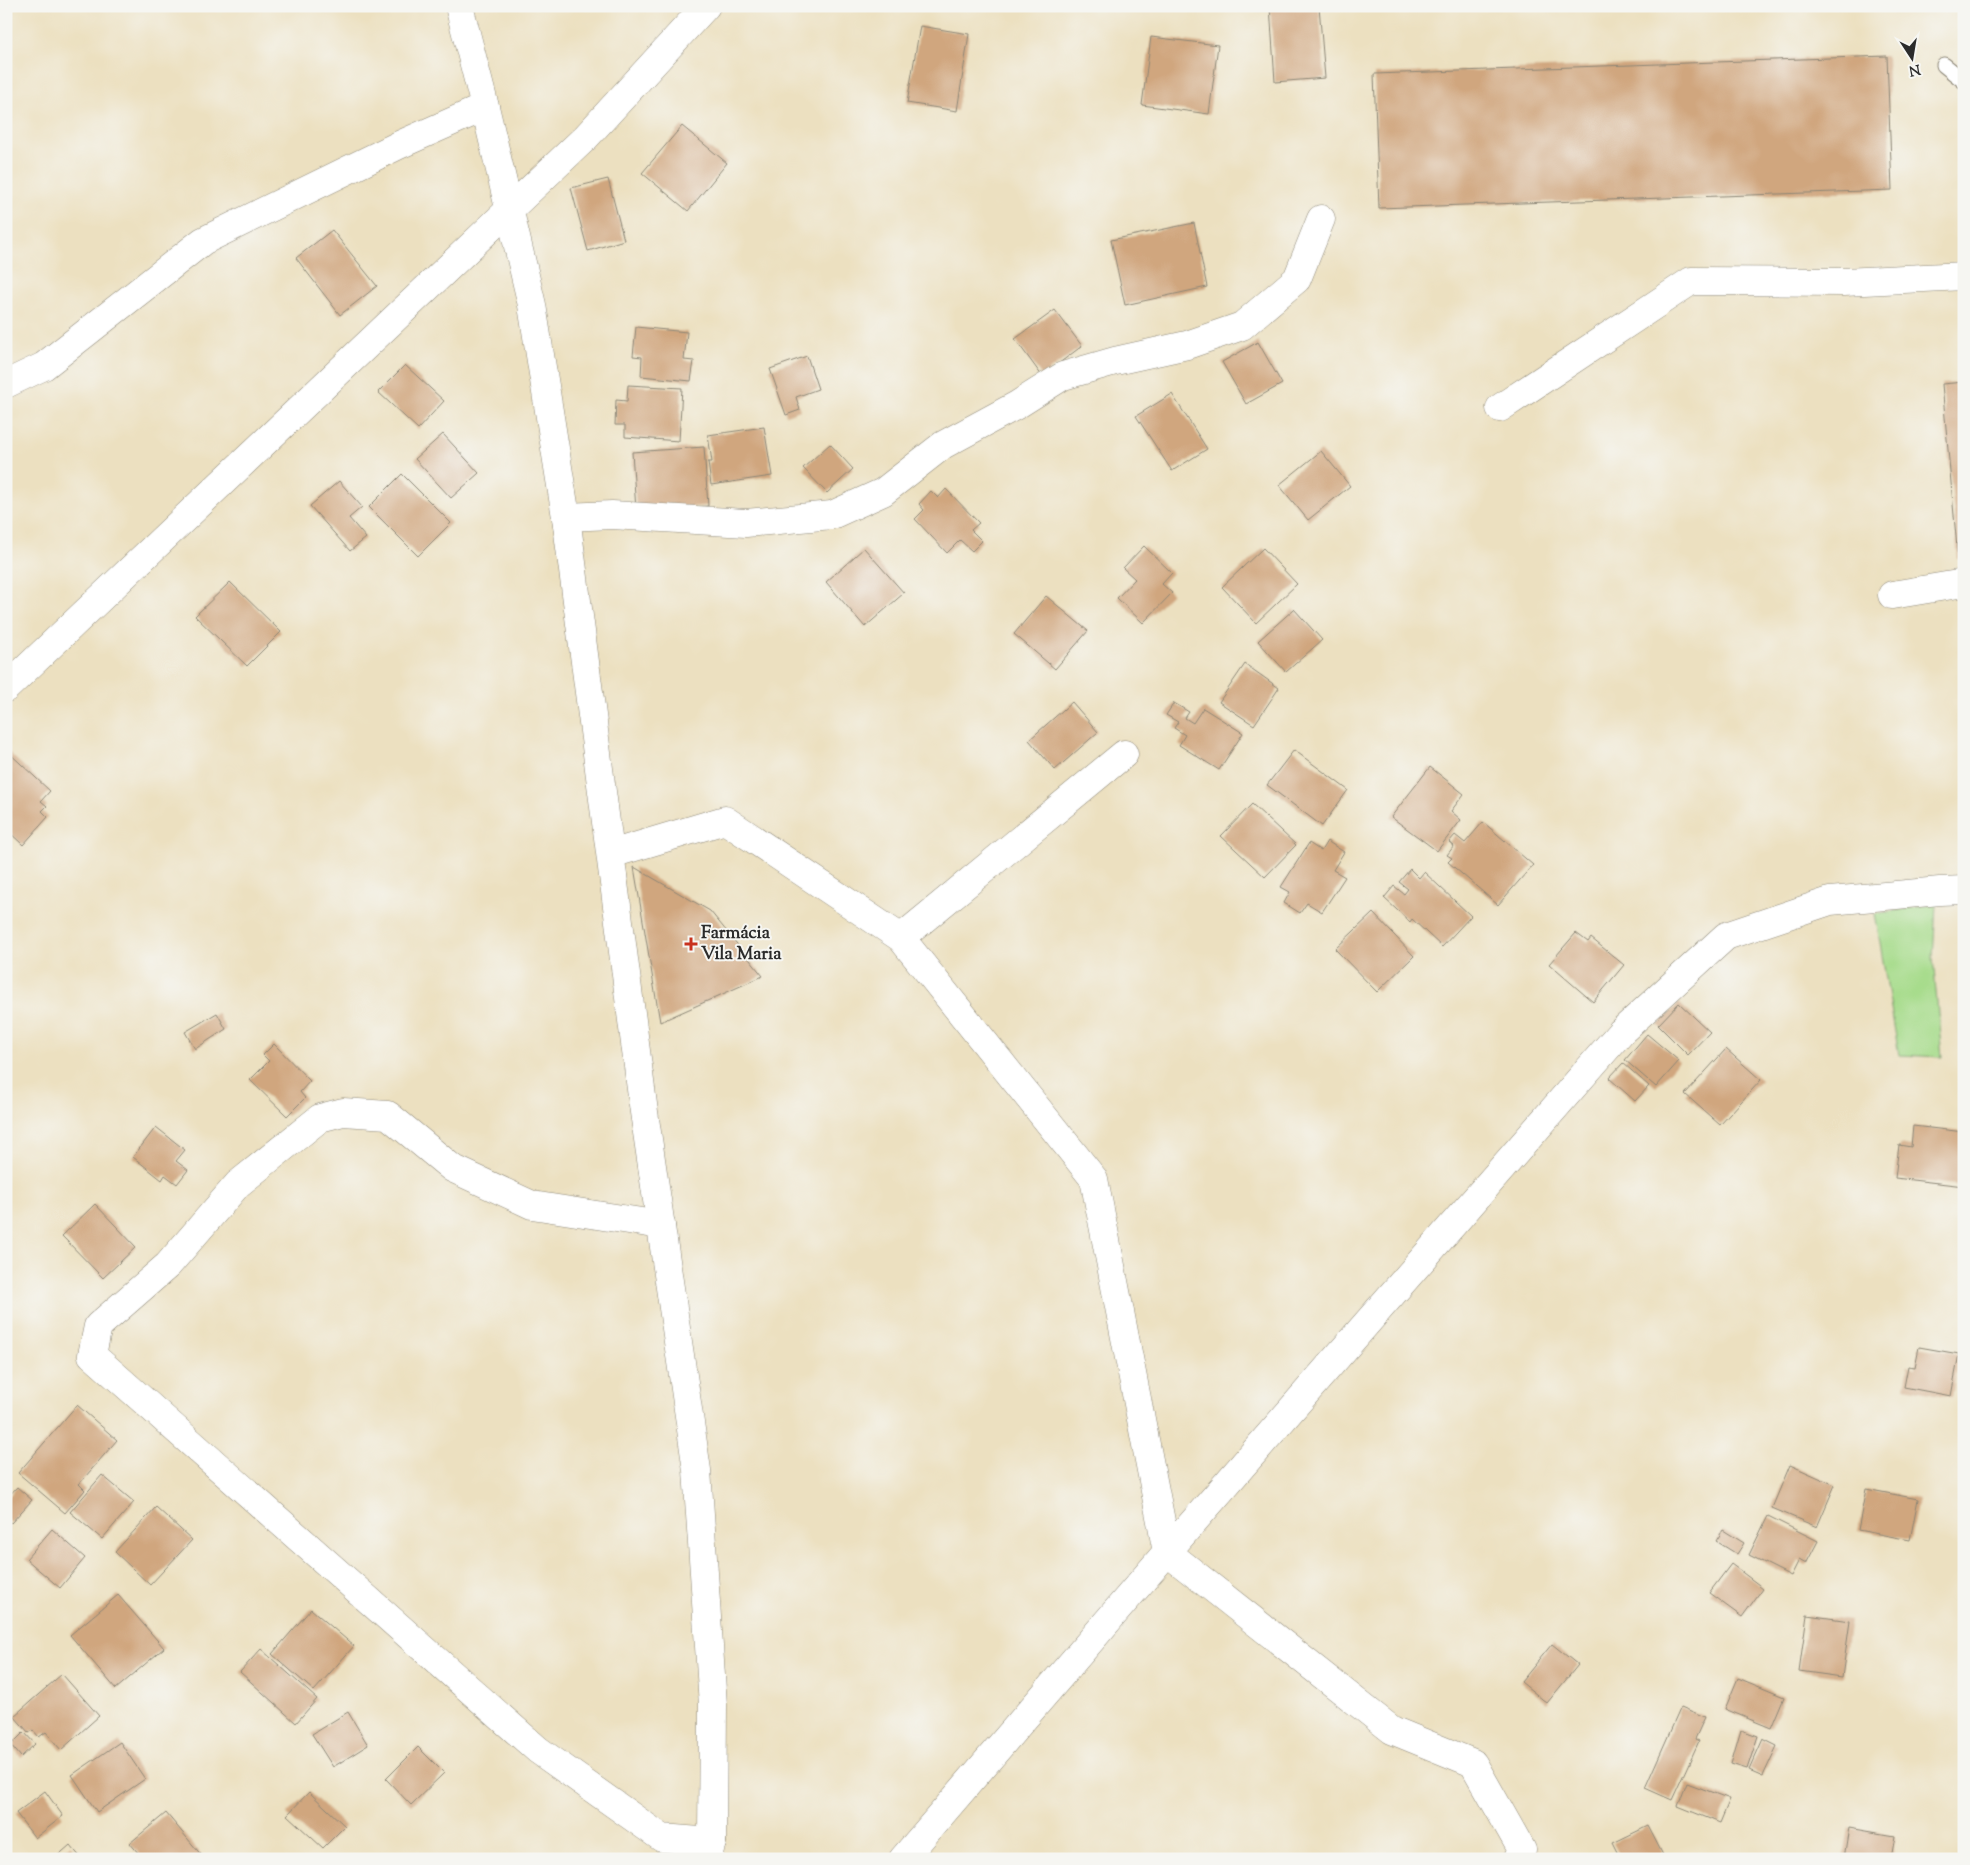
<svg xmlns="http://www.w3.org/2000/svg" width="1970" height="1865" font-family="'Sorts Mill Goudy',serif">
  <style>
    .green { fill: #a7dc8c; stroke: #69845c }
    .building { fill: #d0a67e }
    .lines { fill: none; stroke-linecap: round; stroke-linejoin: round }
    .service-casing { stroke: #8c8676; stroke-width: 17 }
    .minor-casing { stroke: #8c8676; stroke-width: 29 }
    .tertiary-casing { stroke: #8c8676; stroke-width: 29 }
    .service { stroke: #fff; stroke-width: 15 }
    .minor { stroke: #fff; stroke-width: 28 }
    .tertiary { stroke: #fff; stroke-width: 28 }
    .poi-dot { fill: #c8321e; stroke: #f6f6f2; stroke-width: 2 }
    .labels { text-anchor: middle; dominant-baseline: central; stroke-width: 4; stroke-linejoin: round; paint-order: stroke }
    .poi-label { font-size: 18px; font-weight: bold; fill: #2b2b2b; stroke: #f6f6f2; text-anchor: start }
  </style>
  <rect width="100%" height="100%" fill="#f6f6f2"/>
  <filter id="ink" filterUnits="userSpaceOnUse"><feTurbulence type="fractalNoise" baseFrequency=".02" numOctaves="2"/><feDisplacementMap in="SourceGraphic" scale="10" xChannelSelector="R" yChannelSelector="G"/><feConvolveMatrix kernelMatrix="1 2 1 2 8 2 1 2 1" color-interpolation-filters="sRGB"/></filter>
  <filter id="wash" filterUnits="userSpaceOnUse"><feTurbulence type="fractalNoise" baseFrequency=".0096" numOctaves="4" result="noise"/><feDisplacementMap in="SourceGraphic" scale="20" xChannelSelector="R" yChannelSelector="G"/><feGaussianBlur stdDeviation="1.12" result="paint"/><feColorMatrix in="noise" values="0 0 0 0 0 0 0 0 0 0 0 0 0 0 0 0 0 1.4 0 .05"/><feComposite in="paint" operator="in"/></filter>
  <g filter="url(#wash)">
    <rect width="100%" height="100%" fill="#ece0c0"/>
    <path class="green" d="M1936,904L1933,958L1942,1057L1899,1055L1875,914Z"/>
    <g id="blocks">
      <path class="building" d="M1270,6H1319L1325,78L1275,82Z
        M920,26L969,34L957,111L907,103Z
        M1151,37L1218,45L1209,114L1142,105Z
        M1887,56L1892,190L1379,208L1374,74Z
        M682,126L727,163L688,211L642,173Z
        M608,179L624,240L588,251L571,188Z
        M1194,223L1207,287L1125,305L1111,240Z
        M332,230L377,286L340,315L296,258Z
        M1055,310L1082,346L1042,376L1015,339Z
        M636,327L687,332L684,360L694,361L691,381L641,376L642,357L633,356Z
        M1258,342L1282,384L1246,404L1222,362Z
        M807,356L818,389L796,397L800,410L786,415L770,369Z
        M405,365L444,401L418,429L378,392Z
        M1964,382V558L1958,559L1942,384Z
        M628,385L682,388L679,441L625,437V425H615L616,400L627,401Z
        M1172,394L1207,449L1172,471L1136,416Z
        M764,427L772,476L711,485L708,462H712L708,435Z
        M443,434L479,473L451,498L415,459Z
        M830,444L853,469L827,493L803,468Z
        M704,447L708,506L636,510L632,452Z
        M1321,451L1350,486L1308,520L1279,485Z
        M402,474L451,523L418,556L369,507Z
        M339,481L362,507L349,518L366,538L350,551L310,506Z
        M946,489L979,523L971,530L982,541L972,551L960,540L947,553L915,519L924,510L919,504L931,491L938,498Z
        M1144,546L1172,573L1162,584L1172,593L1143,623L1117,598L1135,579L1123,568Z
        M864,548L904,593L865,627L826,582Z
        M1263,548L1297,584L1256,623L1222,587Z
        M230,582L281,632L247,666L195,616Z
        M1046,596L1088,631L1055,669L1014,634Z
        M1294,609L1322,640L1286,672L1258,641Z
        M1245,664L1279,688L1254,725L1219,702Z
        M1072,702L1098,732L1055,770L1029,740Z
        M1174,703L1189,712L1185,718L1193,723L1203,708L1243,733L1219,770L1179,745L1185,735L1174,728L1178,722L1166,715Z
        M6,750L50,791L41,801L47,806L42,811L48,817L23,845L6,829Z
        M1294,750L1348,790L1322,826L1267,785Z
        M1430,767L1464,794L1451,811L1461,820L1437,851L1391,817Z
        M1252,804L1296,845L1265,877L1221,836Z
        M1483,822L1533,865L1498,905L1448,862L1452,858L1447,855L1454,846L1449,842L1455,835L1465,843Z
        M1327,841L1344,852L1333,870L1345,877L1322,912L1307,903L1300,913L1284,903L1290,892L1281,887L1309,843L1321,851Z
        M634,867L710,911L763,976L660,1022Z
        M1410,869L1419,878L1424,872L1471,916L1442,947L1412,919L1410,922L1384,898L1394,886L1404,894L1408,889L1399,882Z
        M1373,913L1414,956L1377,992L1335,949Z
        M1576,933L1588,942L1591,938L1624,965L1593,1002L1549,964Z
        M1679,1003L1710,1032L1688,1055L1658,1025Z
        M217,1013L226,1029L195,1049L185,1032Z
        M1647,1034L1679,1061L1656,1087L1625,1060Z
        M274,1044L310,1081L300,1092L305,1098L287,1116L250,1080L269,1061L263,1055Z
        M1726,1049L1761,1080L1720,1125L1685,1094Z
        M1623,1063L1649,1086L1635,1101L1609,1078Z
        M1913,1126L1964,1132V1186L1895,1178L1899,1145L1911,1147Z
        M156,1127L185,1150L176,1161L188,1170L177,1184L165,1175L162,1180L133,1157Z
        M95,1204L136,1247L103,1278L62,1236Z
        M1919,1347L1959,1354L1951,1396L1904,1387L1908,1366L1915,1367Z
        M77,1405L117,1440L79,1484L85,1490L65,1513L18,1473Z
        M1790,1465L1835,1485L1817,1527L1772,1508Z
        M102,1475L134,1502L102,1539L70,1512Z
        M17,1487L32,1500L11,1523L6,1519V1499Z
        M1866,1489L1918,1499L1910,1540L1858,1530Z
        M156,1507L192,1540L150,1585L115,1552Z
        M1768,1516L1818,1541L1806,1564L1799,1560L1791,1576L1749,1555Z
        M52,1529L85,1558L60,1588L26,1559Z
        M1723,1530L1744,1543L1737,1554L1716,1541Z
        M1731,1564L1763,1588L1742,1617L1709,1593Z
        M118,1595L164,1648L116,1689L70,1635Z
        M311,1609L354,1646L314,1691L272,1654Z
        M1807,1615L1850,1621L1842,1677L1799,1671Z
        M1552,1644L1578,1665L1547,1703L1521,1682Z
        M261,1649L317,1699L296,1723L240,1672Z
        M62,1674L99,1716L61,1750L46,1732L39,1737L33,1730L29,1733L14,1716Z
        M1738,1678L1784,1697L1771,1728L1725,1709Z
        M1681,1707L1705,1717L1695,1739L1699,1741L1672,1800L1645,1788Z
        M348,1712L368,1745L333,1767L312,1734Z
        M1741,1730L1758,1736L1747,1769L1731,1764Z
        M24,1732L35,1744L21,1757L11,1745Z
        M1763,1739L1777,1746L1763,1776L1749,1770Z
        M120,1742L145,1779L97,1812L72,1775Z
        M418,1747L444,1773L411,1805L386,1779Z
        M1687,1783L1730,1799L1720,1823L1678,1806Z
        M45,1791L63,1816L35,1838L16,1813Z
        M309,1792L345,1826L323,1848L287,1815Z
        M166,1813L203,1857L201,1859H143L130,1843Z
        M1648,1826L1663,1855L1655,1859H1621L1613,1843Z
        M1849,1828L1895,1836L1891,1859H1844Z
        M70,1845L82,1859H54Z"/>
    </g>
  </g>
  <g filter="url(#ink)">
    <use href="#blocks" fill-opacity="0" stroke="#8c8676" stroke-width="1"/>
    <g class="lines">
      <defs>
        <path id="service" d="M1944,65L1964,81"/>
        <path id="minor" d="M6,384L44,366L203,241L399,145L485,107
          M1500,408L1691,281L1844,282L1964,276
          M566,517L612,515L746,523L832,515L883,492L943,445L1017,405L1063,376L1115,361L1187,345L1242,326L1297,279L1321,219
          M1892,595L1964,583
          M6,688L510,209
          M611,854L725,820L901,938L1094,1179L1167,1552L1392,1730L1473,1763L1522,1850L1518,1859
          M901,938L1124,754
          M661,1225L532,1205L452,1168L388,1115L343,1112L320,1118L238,1184L168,1265L98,1326L92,1355L538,1750L662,1838L712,1842
          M903,1859L1167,1552L1621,1032L1726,936L1830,901L1940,891L1964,890"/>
        <path id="tertiary" d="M459,6L485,107L532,305L566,517L644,1112L697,1470L713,1705L712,1842L707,1859
          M510,209L586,137L706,6"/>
      </defs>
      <use href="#service" class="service-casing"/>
      <use href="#minor" class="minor-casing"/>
      <use href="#tertiary" class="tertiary-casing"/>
      <use href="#service" class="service"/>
      <use href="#minor" class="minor"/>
      <use href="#tertiary" class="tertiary"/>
    </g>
  </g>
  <path class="poi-dot" d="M688.5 936.5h5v5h5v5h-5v5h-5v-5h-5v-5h5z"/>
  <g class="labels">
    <g class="poi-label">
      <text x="701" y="934">Farmácia<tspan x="701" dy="21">Vila Maria</tspan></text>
    </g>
  </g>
  <rect width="1970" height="1865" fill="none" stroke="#f6f6f2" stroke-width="25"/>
  <g transform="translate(1912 58) rotate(168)" stroke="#f6f6f2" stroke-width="4" paint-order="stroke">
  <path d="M0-4L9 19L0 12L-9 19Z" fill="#2b2b2b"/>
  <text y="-8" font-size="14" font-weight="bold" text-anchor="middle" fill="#2b2b2b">N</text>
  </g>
</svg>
